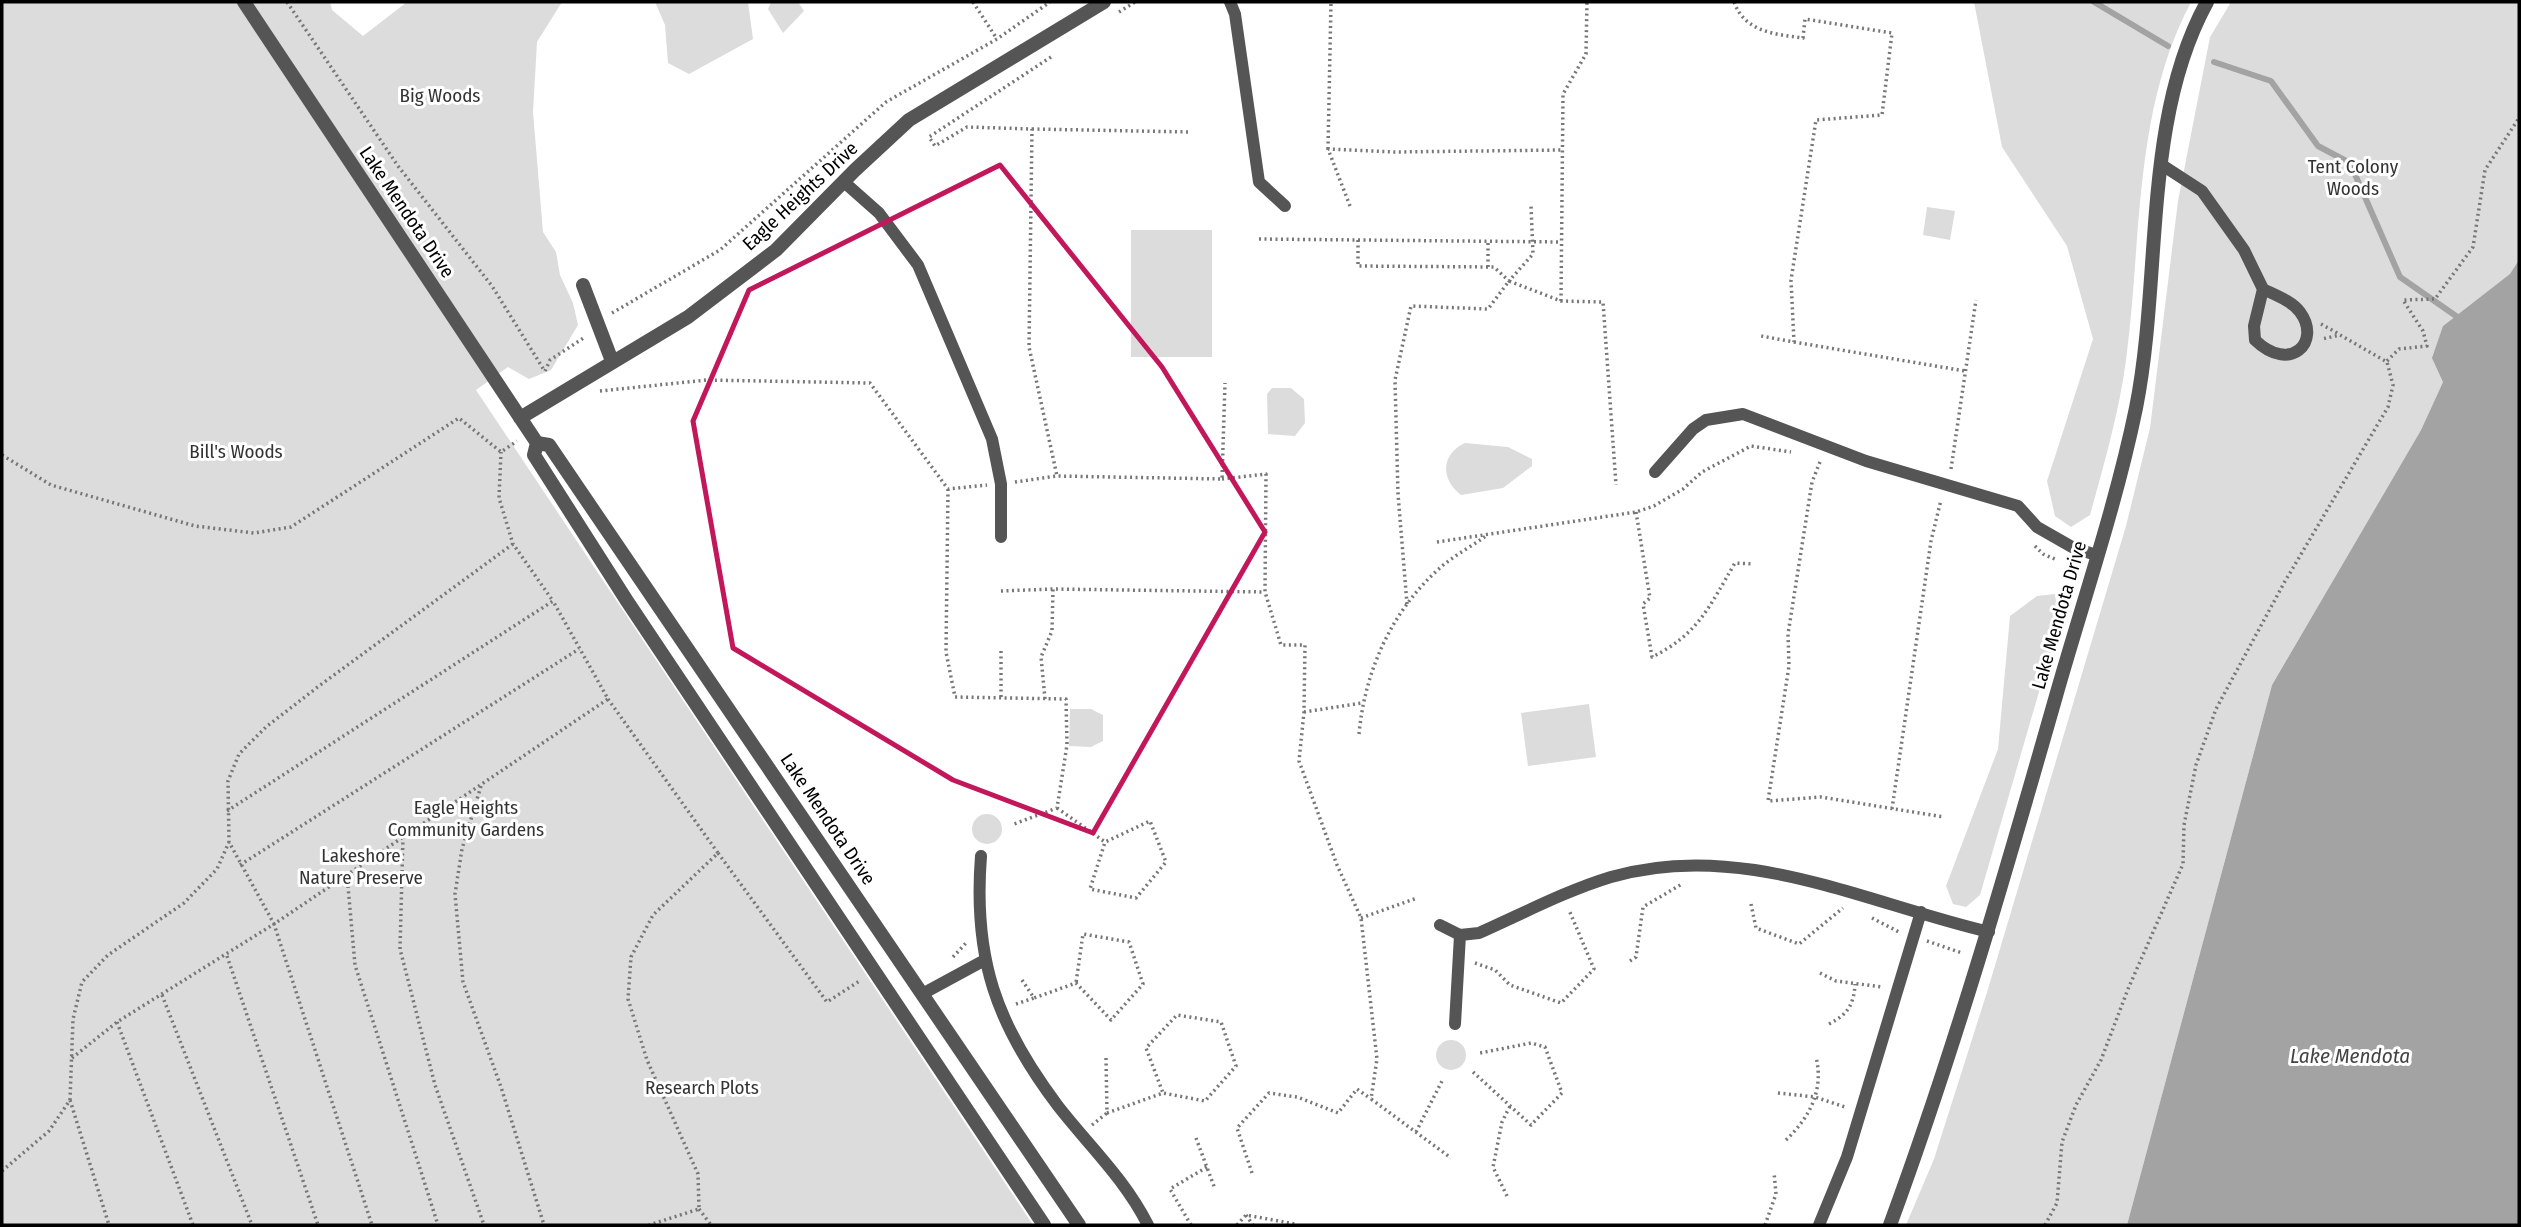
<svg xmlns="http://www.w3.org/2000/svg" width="2521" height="1227" font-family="'Fira Sans Condensed',sans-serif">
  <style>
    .green { fill: #dcdcdc }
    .water { fill: #a3a3a3 }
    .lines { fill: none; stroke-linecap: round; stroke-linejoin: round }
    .stream { stroke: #a3a3a3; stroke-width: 6 }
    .path { stroke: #777; stroke-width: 3.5; stroke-dasharray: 2 3.5; stroke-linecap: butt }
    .lane { stroke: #555; stroke-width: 12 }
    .street { stroke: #555; stroke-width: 14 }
    .marked { fill: none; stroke: #c2185b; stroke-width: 5; stroke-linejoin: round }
    .labels { text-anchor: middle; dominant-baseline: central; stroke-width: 6; stroke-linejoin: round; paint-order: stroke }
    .park-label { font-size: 19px; fill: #333; stroke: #fff }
    .street-label { font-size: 19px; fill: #000; stroke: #fff }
    .water-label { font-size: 21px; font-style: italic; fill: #444; stroke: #fff }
  </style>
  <rect width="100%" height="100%" fill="#fff"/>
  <path class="green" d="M2,2H330L332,10L363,36L407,2H562L537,42L533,112L543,232L556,252L560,275L573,303L578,325L551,370L529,379L508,367L476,390L1033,1225H2Z
    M655,2H748L753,39L689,74L668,63L665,25Z
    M771,2H798L804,11L783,33L768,9Z
    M1974,2H2191C2133,111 2142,241 2126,360C2119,413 2104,464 2090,515L2071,527L2055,516L2047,481L2093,339L2067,246L2002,147Z
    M2231,2H2519V260L2511,274L2443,326V382L2421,430L2272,685L2127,1225H1906L1934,1159L1988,989L2126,526L2150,428L2178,201L2210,37Z
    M1927,207L1955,211L1950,240L1923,235Z
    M1131,230H1212V357H1131Z
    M1272,388H1291L1304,399L1305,423L1295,436L1268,434L1267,394Z
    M1465,443L1508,447L1532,459V466L1503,488L1461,495C1440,479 1441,454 1465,443Z
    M2055,594L2059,623L1980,895L1966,907L1953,904L1946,886L1998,749L2010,616L2037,596Z
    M1589,704L1596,757L1528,766L1521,713Z
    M1070,709H1091L1103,715V741L1091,747L1069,746Z
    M972 829a15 15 0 1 1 30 0a15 15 0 1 1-30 0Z
    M1436 1055a15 15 0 1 1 30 0a15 15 0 1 1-30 0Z"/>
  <path class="water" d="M2519,260V1225H2127L2272,685L2421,430L2443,382L2432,358L2443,326L2510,274Z"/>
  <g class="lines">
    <path class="stream" d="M2094,2L2168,46
      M2214,62L2271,81L2318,146L2350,163L2400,277L2456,316"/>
    <path class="path" d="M287,2L398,166L492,286L544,370
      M973,2L997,39
      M1734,2C1745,32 1774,34 1803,38L1805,19L1892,33L1882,115L1816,120L1791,280L1794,342L1761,336
      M1119,12L1135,2
      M1051,57L929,137L935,146L967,127L1032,129L1029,347L1057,476
      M1032,129L1190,132
      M1328,149L1331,2
      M1350,206L1328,149L1395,152L1562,150
      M1259,239L1561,242
      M1358,240V266L1494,267L1509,281L1533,254L1531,206
      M1488,267V241
      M1561,301L1563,94L1586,54L1587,2
      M612,313L720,250L886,102L997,39L1050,2
      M2321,324L2339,334
      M1794,342L1965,371
      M2387,361L2399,349L2427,346L2423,331L2403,300L2435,299L2473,247L2485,170L2519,118
      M545,371L550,360L585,337
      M600,391L707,380L870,383L948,489L987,485
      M2,455L51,485L195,526L254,533L291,527L459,418L501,452L517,441
      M1820,462L1812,482L1788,634L1789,666L1768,801L1821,797L1944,817
      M1951,469L1976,300
      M1222,479L1266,474L1265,592L1281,645H1305L1304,712L1299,761L1337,865L1361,918L1377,1059L1371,1099L1451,1158
      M1015,482L1057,476L1222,479L1225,383
      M948,489L946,652L955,697L1066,699L1067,745L1057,808L1014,824
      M1636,512L1650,598L1643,604L1652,657C1699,634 1710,605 1735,563L1753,564
      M1437,542L1636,512L1654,506L1683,489L1702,472L1751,446L1791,452
      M513,544L319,686L266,727L239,754L228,781L229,842L274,924L608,699L553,601
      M2035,546L2043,554L2057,560
      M1001,591L1053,589L1265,592
      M1407,604L1398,494L1395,380L1411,306L1488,309L1509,281L1561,301L1603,302L1616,485
      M1001,651V698
      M608,699L718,853L653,915L631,957L628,999L647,1060L698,1174L699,1209L649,1225
      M1045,699L1041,657L1052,631L1053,589
      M1304,712L1362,703
      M1359,734C1365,670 1392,610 1441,567C1455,555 1472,546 1486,536
      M481,786L462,849L455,894L463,982L501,1087L544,1225
      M1057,808L1105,842L1150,821L1166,862L1136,898L1090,889L1105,842
      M1892,809L1931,541L1941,500
      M227,811L553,601L513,544L499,498L501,452
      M403,837L400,949L435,1085L484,1225
      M718,853L827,1002L861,980
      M240,865L579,649
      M347,875L355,965L438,1225
      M1751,904L1756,928L1799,944L1843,908
      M1361,918L1417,898
      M1872,918L1899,932
      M1927,941L1962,953
      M227,956L318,1225
      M953,957L966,943
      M1630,961L1636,957L1643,907L1682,884
      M1475,963L1495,970L1510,985L1561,1003L1594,969L1569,910
      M1820,973L1836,981L1882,987
      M1022,980L1034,998L1076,983L1111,1020L1143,984L1129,942L1083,934L1076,983
      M162,995L252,1225
      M1016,1004L1034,998
      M117,1022L193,1225
      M1829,1024C1847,1015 1854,1005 1855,984
      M72,1058L117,1022L274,924L372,1225
      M1106,1058L1107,1113L1163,1093L1205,1101L1236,1066L1221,1022L1177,1015L1146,1048L1163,1093
      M1473,1072L1531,1125L1562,1093L1545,1047L1531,1043L1480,1053
      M1778,1093L1815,1097L1845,1107
      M70,1100L109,1225
      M1092,1125L1107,1113
      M1416,1132L1442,1081
      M1196,1138L1215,1189
      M1786,1140C1810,1117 1824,1090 1816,1057
      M2,1171L49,1131L70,1100L73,1019L82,982L108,955L184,903L217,869L229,842
      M1252,1173L1237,1128L1269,1093L1297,1097L1338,1113L1357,1089L1371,1099
      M1507,1196L1493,1167L1502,1122L1511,1104
      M699,1209L711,1225
      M1246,1215L1253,1225
      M1191,1225L1170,1189L1207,1167
      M1237,1225L1246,1215L1295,1224
      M1765,1225L1776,1194L1774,1172
      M2045,1225L2057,1203L2062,1142L2076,1105L2101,1060L2128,989L2183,864L2184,825L2196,765L2216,709L2284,583L2388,407L2393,385L2387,362L2340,335L2322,339"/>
    <path class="lane" d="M1230,2L1235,14L1259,182L1285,206
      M2162,165L2202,191L2244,250L2263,289L2254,326L2255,340C2290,374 2322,342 2300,312C2292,301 2275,295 2263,289
      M844,182L879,213L918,265L992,439L1001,484V537
      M1655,472L1693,429L1706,420L1743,414L1866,461L2018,506L2037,527L2072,547L2096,555
      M981,856C973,958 996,1024 1058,1106C1090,1147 1124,1178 1148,1225
      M1440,925L1460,935L1479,933C1522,914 1565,891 1611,877C1741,839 1865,903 1989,932
      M924,993L983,961
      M1455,1024L1460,935
      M1819,1225L1847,1157L1921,912"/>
    <path class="street" d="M244,2L537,443L549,445L1079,1225
      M583,285L612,361
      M520,418L688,317L776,250L855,170L909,120L1104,2
      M537,443L534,455L627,601L1044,1225
      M1890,1225C1954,1051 2005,875 2056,696C2083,601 2116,505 2136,408C2162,278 2142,120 2207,2"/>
  </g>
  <path class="marked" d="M1000,165L1162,367L1265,532L1093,833L953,780L733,648L693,421L749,290Z"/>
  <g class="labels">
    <g class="park-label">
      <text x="440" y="95">Big Woods</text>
      <text x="2353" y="166">Tent Colony<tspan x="2353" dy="22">Woods</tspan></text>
      <text x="236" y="451">Bill's Woods</text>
      <text x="466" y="807">Eagle Heights<tspan x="466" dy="22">Community Gardens</tspan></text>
      <text x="361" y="855">Lakeshore<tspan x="361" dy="22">Nature Preserve</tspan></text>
      <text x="702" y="1087">Research Plots</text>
    </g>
    <g class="street-label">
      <text transform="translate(800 196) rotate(-43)">Eagle Heights Drive</text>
      <text transform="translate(407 212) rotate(56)">Lake Mendota Drive</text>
      <text transform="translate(2059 615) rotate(-74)">Lake Mendota Drive</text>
      <text transform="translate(828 819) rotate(56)">Lake Mendota Drive</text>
    </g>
    <g class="water-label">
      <text x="2350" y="1056">Lake Mendota</text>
    </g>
  </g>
  <rect width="2521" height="1227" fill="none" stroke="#000000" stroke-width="7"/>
</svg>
